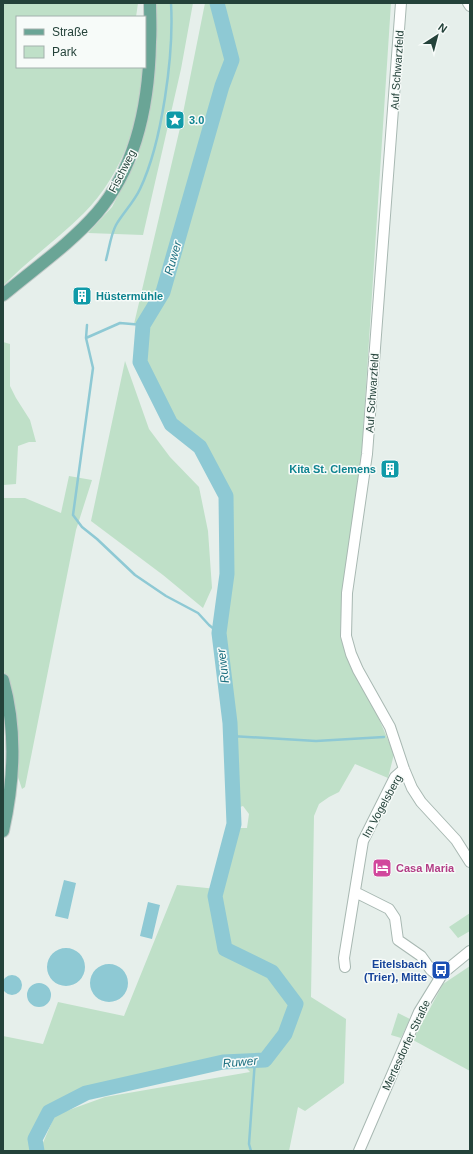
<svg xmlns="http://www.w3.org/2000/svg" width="473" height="1154" font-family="Arial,sans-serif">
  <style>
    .green { fill: #bfe0c8 }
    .water { fill: #8ec9d4 }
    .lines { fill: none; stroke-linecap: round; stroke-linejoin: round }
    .stream { stroke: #8ec9d4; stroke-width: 2.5 }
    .river { stroke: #8ec9d4; stroke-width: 15 }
    .minor-casing { stroke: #a8b8b2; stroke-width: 12 }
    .major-casing { stroke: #c2cac8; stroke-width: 14 }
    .minor { stroke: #fff; stroke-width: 10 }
    .major { stroke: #6aa596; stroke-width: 12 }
    .labels { text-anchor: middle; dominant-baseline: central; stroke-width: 3; stroke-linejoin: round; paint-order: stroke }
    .street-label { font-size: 11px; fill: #24423a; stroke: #f7fbf9 }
    .culture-label { font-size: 11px; font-weight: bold; fill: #0d838f; stroke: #f7fbf9; text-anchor: start }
    .hotel-label { font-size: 11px; font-weight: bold; fill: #b23c85; stroke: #f7fbf9; text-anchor: start }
    .transit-label { font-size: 11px; font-weight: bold; fill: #164399; stroke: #f7fbf9; text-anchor: end }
    .water-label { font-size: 12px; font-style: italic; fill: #1c6f80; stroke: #f7fbf9 }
  </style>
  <rect width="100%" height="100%" fill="#e6efeb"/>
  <path class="green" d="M3,3H138L136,17H17V67H143C141,120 122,175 84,213C58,239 28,260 3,286Z
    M157,3H193L181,69L143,235L88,233L112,207L137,159L146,125L154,74Z
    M205,3H391L362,448L341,615L340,636L351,668L376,712L394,754L388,778L355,764L339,792L329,797L319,804L314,816L311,997L346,1019L344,1083L305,1111L298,1107L289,1151H43L42,1145L55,1115L105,1097L250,1072L240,1061L223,1062L86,1093L49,1112L35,1139L34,1151H3V1036L43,1044L58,1002L124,1016L177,885L217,889L233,828H247L249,814L243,806L234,809L231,736L219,633L227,574L226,496L200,447L171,424L140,362L143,325L134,324L180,128Z
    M3,342L10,344V386L16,398L30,420L36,442H29L18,446L16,484L3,485Z
    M125,361L149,429L170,457L199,487L208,531L212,588L203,608L163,575L91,521Z
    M69,476L92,480L76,530L25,787L22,789L18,777L17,740L13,705L3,668V498H25L61,513Z
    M470,913V931L458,938L449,927Z
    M470,966V1071L413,1040L443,984Z
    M398,1013L410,1019L401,1038L391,1035Z"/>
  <path class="water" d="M64,880L76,883L68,919L55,916Z
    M148,902L160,905L152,939L140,936Z
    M47 967a19 19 0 1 1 38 0a19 19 0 1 1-38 0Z
    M90 983a19 19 0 1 1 38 0a19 19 0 1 1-38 0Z
    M2 985a10 10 0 1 1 20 0a10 10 0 1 1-20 0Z
    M27 995a12 12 0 1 1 24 0a12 12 0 1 1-24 0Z"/>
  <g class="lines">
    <path class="stream" d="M106,260C109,249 111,234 116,225C123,213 134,202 140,189C162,143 174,55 171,3
      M87,325L86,338L93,368L73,515L82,527L97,539L135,575L166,596L198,613L209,625L219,633
      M86,338L120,323L143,325
      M231,736L316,741L384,737
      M34,1151L35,1139
      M251,1151L249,1144L255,1060"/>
    <path class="river" d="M37,1151L35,1139L49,1112L86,1093L223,1062L265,1060L285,1034L296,1004L272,972L225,949L215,896L234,824L230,723L219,633L227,574L226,496L200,447L171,424L140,362L143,325L163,292L222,86L232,60L217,3"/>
    <defs>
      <path id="minor" d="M401,3L367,454L347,593L346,636L351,654L358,670L390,727L404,769L412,788L421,802L456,840L470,862
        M468,3L470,6
        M355,892L389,909L395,918L398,940L421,956L431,970L440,977
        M345,967L344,958L363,841L395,777L404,769
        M359,1151L419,1012L443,973L470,951"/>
      <path id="major" d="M3,295C35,268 70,244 97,213C137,166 149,102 150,42C151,29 150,16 150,3
        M3,680C17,730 14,782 3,831"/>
    </defs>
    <use href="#minor" class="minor-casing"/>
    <use href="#major" class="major-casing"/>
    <use href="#minor" class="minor"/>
    <use href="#major" class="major"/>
  </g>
  <defs>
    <symbol id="sight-square" viewBox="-11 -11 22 22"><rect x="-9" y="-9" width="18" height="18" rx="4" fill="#0f9aa8" stroke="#f7fbf9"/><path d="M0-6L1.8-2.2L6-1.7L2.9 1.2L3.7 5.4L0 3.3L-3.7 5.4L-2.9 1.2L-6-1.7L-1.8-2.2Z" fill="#fff"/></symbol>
    <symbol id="building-square" viewBox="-11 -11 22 22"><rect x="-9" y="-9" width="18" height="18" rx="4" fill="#0f9aa8" stroke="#f7fbf9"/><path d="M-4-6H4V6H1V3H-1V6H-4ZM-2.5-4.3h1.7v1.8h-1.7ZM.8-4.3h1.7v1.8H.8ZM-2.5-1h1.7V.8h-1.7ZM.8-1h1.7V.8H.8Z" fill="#fff"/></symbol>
    <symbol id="hotel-square" viewBox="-11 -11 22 22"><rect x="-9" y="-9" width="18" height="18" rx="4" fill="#d1479c" stroke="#f7fbf9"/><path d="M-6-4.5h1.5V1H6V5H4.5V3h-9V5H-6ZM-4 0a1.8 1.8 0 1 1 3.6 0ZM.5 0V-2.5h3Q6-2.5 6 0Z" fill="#fff"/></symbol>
    <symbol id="bus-square" viewBox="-11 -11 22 22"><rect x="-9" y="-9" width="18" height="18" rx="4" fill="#1a4fb4" stroke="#f7fbf9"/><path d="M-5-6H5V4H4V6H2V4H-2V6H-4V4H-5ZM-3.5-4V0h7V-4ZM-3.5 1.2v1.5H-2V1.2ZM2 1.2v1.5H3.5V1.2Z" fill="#fff"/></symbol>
  </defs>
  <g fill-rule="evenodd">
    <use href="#sight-square" x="164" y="109" width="22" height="22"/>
    <use href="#building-square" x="71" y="285" width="22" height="22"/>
    <use href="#building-square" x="379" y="458" width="22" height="22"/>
    <use href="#hotel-square" x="371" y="857" width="22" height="22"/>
    <use href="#bus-square" x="430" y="959" width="22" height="22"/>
  </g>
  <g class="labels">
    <g class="street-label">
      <text transform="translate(397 70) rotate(-86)">Auf Schwarzfeld</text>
      <text transform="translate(122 171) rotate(-63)">Fischweg</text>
      <text transform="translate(372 393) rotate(-86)">Auf Schwarzfeld</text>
      <text transform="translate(382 806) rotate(-61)">Im Vogelsberg</text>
      <text transform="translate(406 1045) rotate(-65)">Mertesdorfer Straße</text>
    </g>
    <g class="culture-label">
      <text x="189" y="120">3.0</text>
      <text x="96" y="296">Hüstermühle</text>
      <text x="376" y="469" text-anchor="end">Kita St. Clemens</text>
    </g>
    <g class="hotel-label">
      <text x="396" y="868">Casa Maria</text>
    </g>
    <g class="transit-label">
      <text x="427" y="964">Eitelsbach<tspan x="427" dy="13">(Trier), Mitte</tspan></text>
    </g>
    <g class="water-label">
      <text transform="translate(173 258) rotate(-74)">Ruwer</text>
      <text transform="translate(223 666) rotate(-97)">Ruwer</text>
      <text transform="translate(240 1062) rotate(-5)">Ruwer</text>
    </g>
  </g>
  <rect width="473" height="1154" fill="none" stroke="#24423a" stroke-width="8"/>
  <rect x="16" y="16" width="130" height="52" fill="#f7fbf9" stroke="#a3b1ad"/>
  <rect x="24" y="29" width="20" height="6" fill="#6aa596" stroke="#a3b1ad"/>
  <text x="52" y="36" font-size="12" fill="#24423a">Straße</text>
  <rect x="24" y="46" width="20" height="12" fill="#bfe0c8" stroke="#a3b1ad"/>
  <text x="52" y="56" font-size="12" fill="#24423a">Park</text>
  <g transform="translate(437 36) rotate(36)" stroke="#f7fbf9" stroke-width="3" paint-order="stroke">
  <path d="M0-3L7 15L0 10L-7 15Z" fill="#24423a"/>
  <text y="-6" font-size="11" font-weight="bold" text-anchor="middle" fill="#24423a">N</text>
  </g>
</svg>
